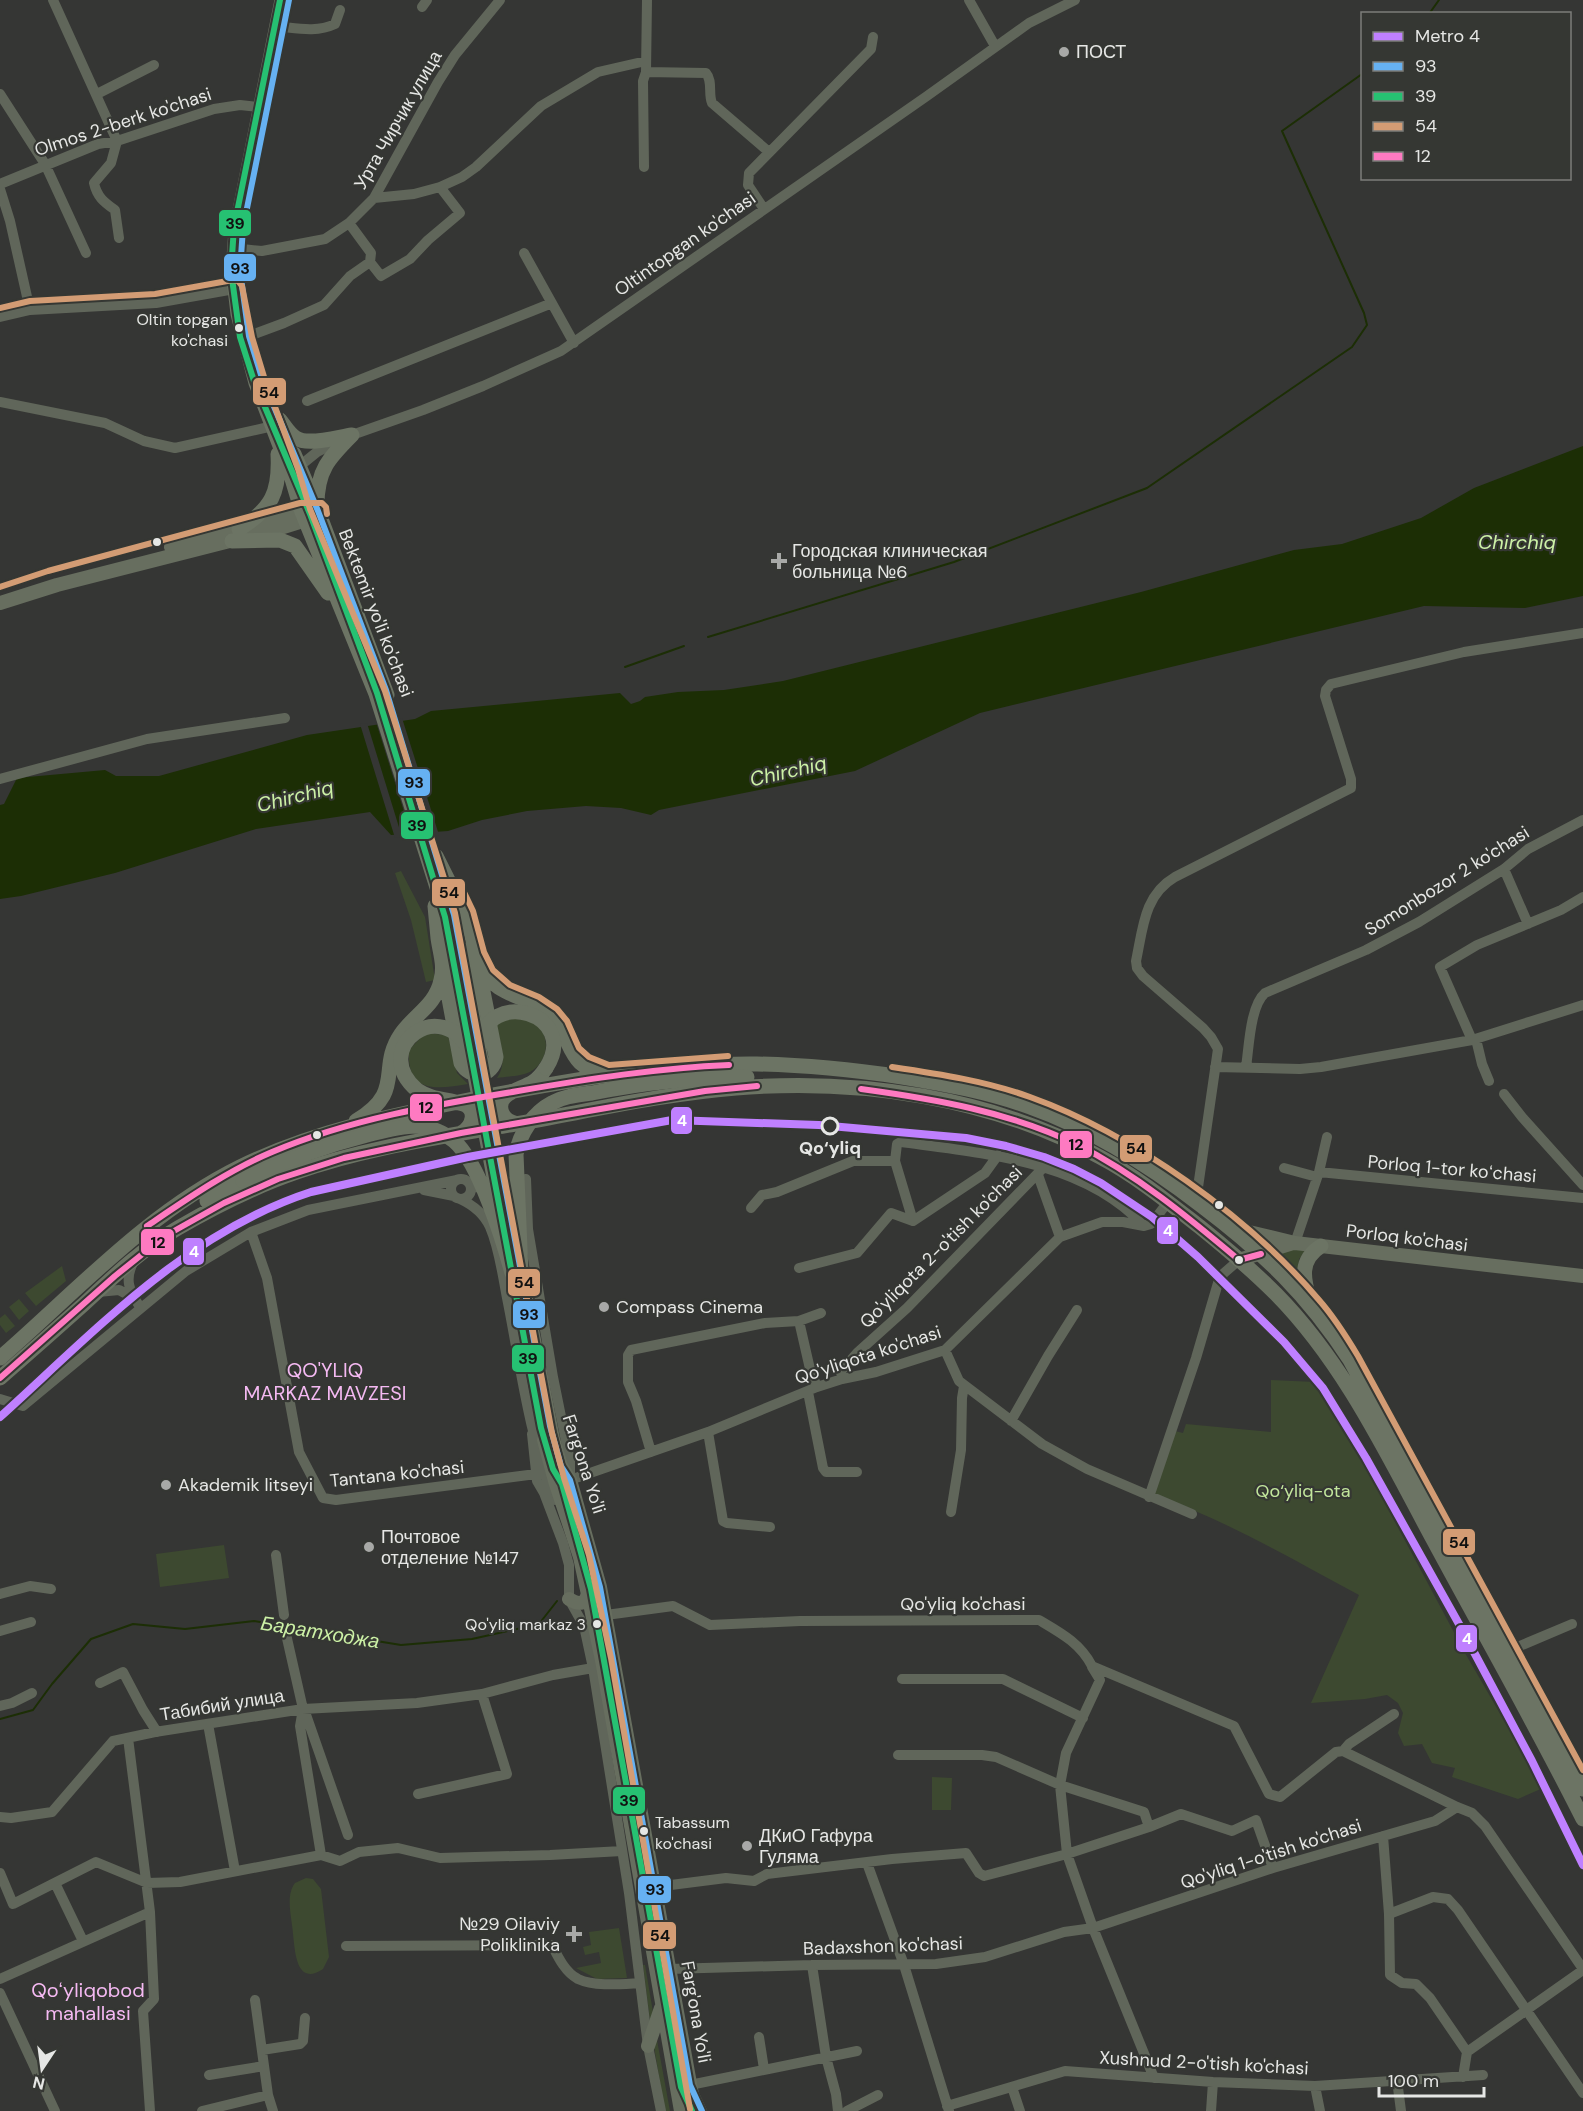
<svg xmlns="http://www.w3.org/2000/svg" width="1583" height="2111" font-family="'DM Sans',sans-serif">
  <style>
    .green { fill: #3d4930 }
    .water { fill: #1c2e05 }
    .pier { fill: #353634 }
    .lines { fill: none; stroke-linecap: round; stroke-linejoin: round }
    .stream { stroke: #1c2e05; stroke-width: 2 }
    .minor { stroke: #60665a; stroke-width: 10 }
    .major { stroke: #676e5f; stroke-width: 14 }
    .highway { stroke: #6c7464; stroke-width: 15 }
    .highway-bridge { stroke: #6c7464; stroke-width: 15 }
    .bus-1-casing { stroke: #353733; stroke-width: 10 }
    .bus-2-casing { stroke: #353733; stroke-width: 10 }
    .bus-3-casing { stroke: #353733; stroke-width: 10 }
    .bus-4-casing { stroke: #353733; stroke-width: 10 }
    .bus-1 { stroke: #66b1f2; stroke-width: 6 }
    .bus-2 { stroke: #26c172; stroke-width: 6 }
    .bus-3 { stroke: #d39c74; stroke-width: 6 }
    .bus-4 { stroke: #fe7ac1; stroke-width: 6 }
    .metro-1-casing { stroke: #353733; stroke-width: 12 }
    .metro-1 { stroke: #bf80ff; stroke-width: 8 }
    .poi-dot { fill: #a8a9a7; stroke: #353733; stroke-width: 2 }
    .bus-dot { fill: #e6e7e5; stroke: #353733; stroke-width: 2 }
    .stop-dot { fill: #353733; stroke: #e6e7e5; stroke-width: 3 }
    .labels { text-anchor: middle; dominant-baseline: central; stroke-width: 4.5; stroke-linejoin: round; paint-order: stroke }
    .bus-label { font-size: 16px; fill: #e6e7e5; stroke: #353733; text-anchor: end }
    .poi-label { font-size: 18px; fill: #e6e7e5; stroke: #353733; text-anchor: start }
    .street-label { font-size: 18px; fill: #e6e7e5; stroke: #353733 }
    .stop-label { font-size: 18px; font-weight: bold; fill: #e6e7e5; stroke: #353733 }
    .park-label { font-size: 18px; fill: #c2e69c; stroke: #353733 }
    .water-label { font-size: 20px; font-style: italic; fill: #ccf1a6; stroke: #353733 }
    .neighbourhood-label { font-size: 20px; fill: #f4b9f2; stroke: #353733 }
    .line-badge { stroke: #353733; stroke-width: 2 }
    .badge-label { font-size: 16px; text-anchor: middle; font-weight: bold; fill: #fff }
    .pale-badge-label { font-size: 16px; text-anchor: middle; font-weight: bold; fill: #111 }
  </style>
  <rect width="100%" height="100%" fill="#353634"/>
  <path class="green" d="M401,871L425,917L435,980L426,982L411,920L395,873Z
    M512,1017C518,1019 529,1019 534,1023C551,1034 549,1059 533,1070C523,1077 508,1076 497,1078C508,1062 500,1042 496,1024Z
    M425,1033L448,1035L457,1073L468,1084C437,1089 406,1094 409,1050Z
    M1284,1247L1306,1250L1299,1259L1298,1275L1278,1254Z
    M62,1266L66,1281L36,1306L25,1293Z
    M19,1299L29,1311L19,1320L9,1307Z
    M5,1314L15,1326L6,1333L0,1325V1318Z
    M1271,1380L1315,1382L1370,1475L1465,1653L1543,1788L1518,1799L1452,1777L1455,1768L1432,1763L1422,1744L1404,1746L1398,1733L1403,1713L1398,1703L1387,1695L1365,1699L1311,1703L1359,1595C1292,1559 1226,1520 1154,1495L1175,1431L1183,1433L1186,1424L1271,1432Z
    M224,1545L229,1578L160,1587L156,1554Z
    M932,1777L952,1778L951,1810H932Z
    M306,1878L313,1879L321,1889L329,1957L323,1969C296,1987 295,1951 293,1934C292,1918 285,1896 295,1883Z
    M619,1928L627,1978L597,1979L576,1968L601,1963L599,1952L585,1955L583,1947L591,1945L589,1932Z
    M643,1965H645L654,2018L650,2021Z
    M656,2038L657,2040L670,2111H665L653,2041Z"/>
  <path class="water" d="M1583,446V596L1525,608L1424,606L980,713L855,771L659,810L651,815L621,808L586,806L527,811L482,820L448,831L391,835L370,812L256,829L115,873L21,896L0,899V805L4,804L17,778L105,770L116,776H159L307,735L415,719L431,711L620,693L631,704L640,701L645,697L678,692L724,690L783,681L1141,592L1294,550L1342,544L1421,518L1474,488Z"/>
  <path class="pier" d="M402,718L439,835L412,837L376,722Z
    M367,723L402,837L395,838L360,724Z"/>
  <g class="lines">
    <path class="stream" d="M1429,14L1439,0
      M708,637L954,562L1147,488L1352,347L1367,325L1364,313L1282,131L1362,74
      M625,667L684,646
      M0,1719L33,1710L52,1684L91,1639L133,1624L185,1629L254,1621L401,1645L472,1639L539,1624L557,1601"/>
    <path class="minor" d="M53,0L117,141L111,163L94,183C97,197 104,202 115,210L119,238
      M969,0L995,46
      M422,7L427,0
      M283,27C301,29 318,32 335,24L340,10
      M646,72L706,73C713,81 708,94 712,103L769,152
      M0,94L45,164L86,253
      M97,94L154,65
      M644,167L643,81L646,72L647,0
      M0,184L98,144L117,141L214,109L240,105L259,107
      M0,189L10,221L30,310
      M374,198L414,194L440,187L462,177L476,167L541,106L598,72L646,61
      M764,209L748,185L749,173L871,49L873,37
      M349,223L371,253L370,262
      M242,249L262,251L325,239L349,223L374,198L438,82L455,55L500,0
      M524,253L574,343
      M0,317L30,310L156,303L240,288
      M249,336L284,323L324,305L350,276L370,262L381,276L410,259L428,240L460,213L440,187
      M307,401L552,303
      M0,402L105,423L144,441L175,448L273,426
      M296,469L317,452L352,435L423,410L483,386L561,351L927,96L1029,23L1075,0
      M0,779L147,739L285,718
      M1504,869L1528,924
      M1476,1039L1482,1064L1489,1081
      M1472,1040L1440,967L1477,945L1561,910L1583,897
      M1215,1067L1300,1069L1321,1067L1472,1040L1583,1005
      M1246,1067C1249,1048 1250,1006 1265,993L1366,950L1419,922L1504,869L1528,849L1583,820
      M1504,1094L1522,1117L1583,1185
      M1284,1168L1317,1177
      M1319,1172L1583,1198
      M1038,1175L1060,1237
      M451 1189a10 10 0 1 1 20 0a10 10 0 1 1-20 0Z
      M471,1188L526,1179L528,1229L553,1377L570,1461V1480L708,1432L817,1387L842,1379L876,1372L945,1350L1060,1237L1102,1222H1123L1144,1226L1151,1224L1168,1202
      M424,1190L454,1196
      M460,1199C473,1205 484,1214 490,1227C500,1250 503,1279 508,1303C521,1369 529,1437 555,1500
      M1196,1201L1218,1049L1211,1037L1203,1028L1143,976L1137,968L1136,961C1143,928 1144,895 1175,877L1351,788V779L1325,696L1326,690L1331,684L1464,652L1583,633
      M751,1208L762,1195L777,1192L853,1161H895
      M913,1221L895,1161L897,1144L901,1142C983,1153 1085,1161 1144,1226
      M251,1232L267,1278L299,1452L323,1498L336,1500L536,1474
      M1295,1243L1319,1172L1327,1137
      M134,1261C124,1279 129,1291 140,1307
      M799,1268L857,1253L891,1213L913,1221L985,1173L998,1155
      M98,1292L119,1290L134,1298
      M799,1321L810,1369L817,1387
      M945,1350L959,1381L1042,1444L1087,1469L1192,1514
      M842,1379L841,1371L857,1353L907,1308L1044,1167
      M808,1392L823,1468L826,1472H857
      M0,1399L23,1406L186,1271L251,1232L308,1210L457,1180
      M1011,1421L1048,1356L1077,1310
      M708,1432L723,1521L727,1523L770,1527
      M532,1434L537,1481L544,1493L563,1543L569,1565V1599L584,1626L593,1668L629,1893L648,2046L661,2111
      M651,1452L636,1401L628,1382V1355L631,1350L765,1323L799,1321L821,1313
      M1149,1497L1196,1358L1218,1283L1224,1273L1239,1260
      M951,1512L961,1450L962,1398L964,1386
      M276,1555L284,1615
      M0,1594L30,1586L51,1589
      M606,1615L673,1606L710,1625L800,1621L1039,1620C1061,1633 1080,1643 1092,1666L1234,1726L1269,1794L1280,1797L1336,1752L1343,1751L1349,1744L1394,1714
      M0,1631L31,1622
      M286,1634L303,1709L300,1726L321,1855
      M1508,1651L1572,1624
      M1092,1667L1100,1680L1066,1753L1060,1785L1067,1854L1093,1928L1154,2078
      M902,1679H1003L1083,1718
      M100,1683L123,1672L143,1710L157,1732
      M0,1706L12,1703L32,1693
      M304,1709L348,1835
      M208,1724L235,1871
      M1343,1751L1457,1807L1472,1813L1485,1826L1583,1969
      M898,1755H982L996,1757L1060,1785L1144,1812L1149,1827
      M418,1794L507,1774L482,1694
      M0,1817L11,1818L52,1812L113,1741L155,1732L303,1709L417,1703L482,1694L553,1675L593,1668
      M1383,1836L1389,1914L1390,1975L1402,1983L1416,1984L1430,1998L1467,2052L1463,2077
      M867,1863L904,1965L949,2111
      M0,1873L13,1904L96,1862L147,1883L180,1882L321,1855L340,1861L359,1852L398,1848L440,1858L550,1855L622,1851
      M55,1883L83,1941
      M655,1887L726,1878L754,1881L767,1874L892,1859L966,1853L979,1873L984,1876L1067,1854L1149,1827L1181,1814L1232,1831L1256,1820L1273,1868
      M150,1912L154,1999L143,2011L150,2111
      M1389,1914L1433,1897L1448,1899L1458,1910L1583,2093
      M346,1946L552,1945C558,1957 565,1972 578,1979C595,1987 622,1984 640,1983
      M812,1965L826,2057L836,2094L838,2111
      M669,1969L812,1965L936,1964L985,1957L1064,1932L1093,1928L1273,1868L1435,1821L1457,1807
      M0,1979L150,1912L128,1738
      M0,1993L55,2111
      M255,2000L268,2095L273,2111
      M759,2037L764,2069
      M262,2050L300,2044L303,2041L305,2018
      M1467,2052L1583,1970
      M209,2075L264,2066
      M1397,2080L1401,2111
      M1315,2086L1320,2111
      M1012,2087L1020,2111
      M947,2106L1065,2071L1213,2082L1315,2086L1483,2075
      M202,2111L268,2095
      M702,2111L690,2085L857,2051
      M847,2111L878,2095
      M1211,2111L1213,2082"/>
    <path class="major" d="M171,547L301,513
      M0,603L57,585L277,529L306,520L314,514
      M1232,1228L1295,1243L1583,1276
      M1239,1260L1293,1243
      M521,1272L553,1439L561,1466L570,1480L600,1587L695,2111
      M544,1440L555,1481L580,1557L602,1660L681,2111
      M569,1599C579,1605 586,1605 588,1592
      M648,2046L661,2008"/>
    <path class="highway" d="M282,0L236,230L233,271L238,314L256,383L290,472L302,512L376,694L446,916L471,1054
      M280,420C285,426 289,434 296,438C308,446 338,437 352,435
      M294,454L318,511L387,695
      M317,505C317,470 329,458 352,435
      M239,529C272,509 280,492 278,454
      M232,541L280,540L295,546L328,593
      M436,856L465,914L472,936L496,1057C493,1077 470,1080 461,1063L443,966
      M480,967C500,1001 530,993 552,1017C574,1040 566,1069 608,1074
      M417,1090C434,1101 446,1098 463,1104C478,1109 473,1127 461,1133
      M356,1121C406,1091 377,1069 401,1034C414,1015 436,1005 441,980C445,965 440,953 438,938C437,928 436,917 435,906
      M517,1124C510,1122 505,1120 502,1113C494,1093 521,1090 533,1082C538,1079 542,1074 546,1068
      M207,1201L243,1181
      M1310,1301C1303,1279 1299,1260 1321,1246
      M0,1358C77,1291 147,1213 240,1167C321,1127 410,1112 498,1094C583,1078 670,1063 757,1064C806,1065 854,1070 902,1077C945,1084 989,1092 1030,1107C1092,1129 1150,1166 1202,1206C1264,1253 1308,1295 1350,1360L1583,1789
      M0,1378C28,1354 56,1329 84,1304C113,1277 143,1248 178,1228C216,1206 256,1186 297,1172C368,1147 443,1137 515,1124C589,1111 662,1094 736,1088C858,1078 992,1097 1100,1157C1136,1176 1168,1202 1200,1227C1226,1248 1252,1270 1276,1294C1345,1364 1388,1456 1434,1541C1484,1634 1536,1725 1583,1819"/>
    <path class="highway-bridge" d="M461,949L482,1065
      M480,1046C486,985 581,1014 546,1068
      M417,1090C368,1048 443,992 471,1054L502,1220
      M243,1181C283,1161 324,1146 367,1135C383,1131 400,1126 416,1126C430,1127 443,1132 454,1141C479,1162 503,1240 512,1273
      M521,1272L516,1154C520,1133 533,1113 552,1103C564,1096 578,1095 592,1093C642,1083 695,1077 747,1077"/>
    <defs>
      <path id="bus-1" d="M289,0L243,228L240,271L249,336L262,378L318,511L386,690L454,915L550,1426L561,1466L570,1480L600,1587L690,2085L702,2111"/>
      <path id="bus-2" d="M280,0L234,227L231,271L240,337L254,381L310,514L377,693L445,917L541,1428L553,1469L562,1484L591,1589L681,2087L692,2111"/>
      <path id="bus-3" d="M0,308L30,301L155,294L233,280L238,281L242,286L252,337L265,380L298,469L310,509L385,691L455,913L552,1433L564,1478L589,1555L611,1658L690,2109
        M0,587L48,571L300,503H322L326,507L327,514
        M462,888L473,911L484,952L493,970L510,985L539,997L557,1009L567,1021L579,1048L589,1057L609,1065L728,1056
        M892,1067C939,1074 986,1081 1030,1097C1133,1134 1248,1216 1319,1300C1334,1317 1346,1336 1358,1356L1583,1770"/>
      <path id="bus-4" d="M861,1089C935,1099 1009,1112 1076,1144C1136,1174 1188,1217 1239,1260L1261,1254
        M147,1226C187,1199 227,1171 272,1152C350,1119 434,1105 518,1091C588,1079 658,1068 729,1065
        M0,1378L115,1276L165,1236L224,1203L278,1179L344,1158L461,1133L705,1091L757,1086"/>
    </defs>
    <use href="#bus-1" class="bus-1-casing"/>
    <use href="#bus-2" class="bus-2-casing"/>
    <use href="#bus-3" class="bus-3-casing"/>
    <use href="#bus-4" class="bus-4-casing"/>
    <use href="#bus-1" class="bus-1"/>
    <use href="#bus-2" class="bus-2"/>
    <use href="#bus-3" class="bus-3"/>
    <use href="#bus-4" class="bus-4"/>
    <defs>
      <path id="metro-1" d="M0,1417C94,1332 187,1232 311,1192L468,1157L672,1120L819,1125L966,1138L1006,1146L1044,1157L1074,1169L1101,1183L1152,1217L1198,1257L1284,1342L1323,1388L1366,1458L1459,1624L1532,1761L1583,1865"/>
    </defs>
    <use href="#metro-1" class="metro-1-casing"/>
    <use href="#metro-1" class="metro-1"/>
  </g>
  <g class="poi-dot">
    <circle cx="1064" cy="52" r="6"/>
    <path d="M776 552h6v6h6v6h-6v6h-6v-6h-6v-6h6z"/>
    <circle cx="604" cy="1307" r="6"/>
    <circle cx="166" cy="1485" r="6"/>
    <circle cx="369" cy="1547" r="6"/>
    <circle cx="747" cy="1846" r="6"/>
    <path d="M571 1925h6v6h6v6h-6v6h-6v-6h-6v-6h6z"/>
  </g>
  <g class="bus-dot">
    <circle cx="239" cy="328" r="5"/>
    <circle cx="157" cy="542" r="5"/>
    <circle cx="317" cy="1135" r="5"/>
    <circle cx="1219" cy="1205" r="5"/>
    <circle cx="1239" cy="1260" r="5"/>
    <circle cx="597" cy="1624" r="5"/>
    <circle cx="644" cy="1831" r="5"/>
  </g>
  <circle class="stop-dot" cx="830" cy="1126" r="8"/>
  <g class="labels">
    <g class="bus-label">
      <text x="228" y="319">Oltin topgan<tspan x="228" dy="21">ko'chasi</tspan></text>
      <text x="586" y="1624">Qo'yliq markaz 3</text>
      <text x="655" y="1822" text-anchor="start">Tabassum<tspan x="655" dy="21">ko'chasi</tspan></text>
    </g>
    <g class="poi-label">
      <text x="1076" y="52">ПОСТ</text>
      <text x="792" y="551">Городская клиническая<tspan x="792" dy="21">больница №6</tspan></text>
      <text x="616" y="1307">Compass Cinema</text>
      <text x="178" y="1485">Akademik litseyi</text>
      <text x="381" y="1537">Почтовое<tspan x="381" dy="21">отделение №147</tspan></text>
      <text x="759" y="1836">ДКиО Гафура<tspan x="759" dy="21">Гуляма</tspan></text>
      <text x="560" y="1924" text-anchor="end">№29 Oilaviy<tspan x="560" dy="21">Poliklinika</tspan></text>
    </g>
    <g class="street-label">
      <text transform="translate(398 120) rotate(-60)">Урта Чирчик улица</text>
      <text transform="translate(123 122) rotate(-18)">Olmos 2-berk ko'chasi</text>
      <text transform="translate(685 244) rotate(-35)">Oltintopgan ko'chasi</text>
      <text transform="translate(376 613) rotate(69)">Bektemir yo'li ko'chasi</text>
      <text transform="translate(1447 881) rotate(-32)">Somonbozor 2 ko'chasi</text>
      <text transform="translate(1452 1169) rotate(5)">Porloq 1-tor koʻchasi</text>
      <text transform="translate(1407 1238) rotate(7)">Porloq ko'chasi</text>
      <text transform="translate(941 1247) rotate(-45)">Qo'yliqota 2-o'tish ko'chasi</text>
      <text transform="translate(868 1355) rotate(-18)">Qo'yliqota ko'chasi</text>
      <text transform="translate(584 1464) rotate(72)">Farg'ona Yo'li</text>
      <text transform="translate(397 1474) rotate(-6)">Tantana ko'chasi</text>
      <text x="963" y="1604">Qo'yliq ko'chasi</text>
      <text transform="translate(222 1705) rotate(-9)">Табибий улица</text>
      <text transform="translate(1271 1854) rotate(-18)">Qo'yliq 1-o'tish ko'chasi</text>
      <text transform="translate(883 1946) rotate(-2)">Badaxshon ko'chasi</text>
      <text transform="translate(696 2012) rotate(80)">Farg'ona Yo'li</text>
      <text transform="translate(1204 2063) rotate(3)">Xushnud 2-o'tish ko'chasi</text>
    </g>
    <g class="stop-label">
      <text x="830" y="1148">Qo‘yliq</text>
    </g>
    <g class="park-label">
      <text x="1303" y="1491">Qo‘yliq-ota</text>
    </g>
    <g class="water-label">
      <text x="1517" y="542">Chirchiq</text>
      <text transform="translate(788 771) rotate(-13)">Chirchiq</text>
      <text transform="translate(295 796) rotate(-14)">Chirchiq</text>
      <text transform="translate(320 1632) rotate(9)">Баратходжа</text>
    </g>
    <g class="neighbourhood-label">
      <text x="325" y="1370">QO'YLIQ<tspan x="325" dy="23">MARKAZ MAVZESI</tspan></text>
      <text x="88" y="1990">Qoʻyliqobod<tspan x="88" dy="23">mahallasi</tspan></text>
    </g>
  </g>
  <g class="line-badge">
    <rect x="218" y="209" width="34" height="28" rx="6" fill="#26c172"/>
    <rect x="223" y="253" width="34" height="29" rx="6" fill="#66b1f2"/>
    <rect x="252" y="377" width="35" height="29" rx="6" fill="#d39c74"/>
    <rect x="397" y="768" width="34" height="29" rx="6" fill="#66b1f2"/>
    <rect x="400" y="811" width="34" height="29" rx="6" fill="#26c172"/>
    <rect x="431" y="878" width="35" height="29" rx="6" fill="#d39c74"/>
    <rect x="409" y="1093" width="34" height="29" rx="6" fill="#fe7ac1"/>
    <rect x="670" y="1106" width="23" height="29" rx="6" fill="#bf80ff"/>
    <rect x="1059" y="1130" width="34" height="29" rx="6" fill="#fe7ac1"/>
    <rect x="1119" y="1134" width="34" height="29" rx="6" fill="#d39c74"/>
    <rect x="1156" y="1216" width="23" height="29" rx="6" fill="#bf80ff"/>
    <rect x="140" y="1228" width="35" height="28" rx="6" fill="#fe7ac1"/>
    <rect x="182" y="1237" width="23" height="29" rx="6" fill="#bf80ff"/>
    <rect x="507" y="1268" width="34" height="29" rx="6" fill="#d39c74"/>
    <rect x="512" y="1300" width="34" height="29" rx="6" fill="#66b1f2"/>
    <rect x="511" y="1344" width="34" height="29" rx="6" fill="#26c172"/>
    <rect x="1442" y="1528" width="34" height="28" rx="6" fill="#d39c74"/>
    <rect x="1455" y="1624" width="23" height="29" rx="6" fill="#bf80ff"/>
    <rect x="612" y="1786" width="34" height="29" rx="6" fill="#26c172"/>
    <rect x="637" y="1875" width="35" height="29" rx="6" fill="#66b1f2"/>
    <rect x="642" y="1921" width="35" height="29" rx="6" fill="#d39c74"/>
  </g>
  <g class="badge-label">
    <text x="682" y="1126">4</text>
    <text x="1168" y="1236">4</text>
    <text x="194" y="1257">4</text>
    <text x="1467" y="1644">4</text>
  </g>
  <g class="pale-badge-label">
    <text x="235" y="229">39</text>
    <text x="240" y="274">93</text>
    <text x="269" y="398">54</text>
    <text x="414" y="788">93</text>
    <text x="417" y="831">39</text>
    <text x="449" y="898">54</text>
    <text x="426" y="1113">12</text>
    <text x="1076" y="1150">12</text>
    <text x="1136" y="1154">54</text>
    <text x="158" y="1248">12</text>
    <text x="524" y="1288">54</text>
    <text x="529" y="1320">93</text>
    <text x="528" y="1364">39</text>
    <text x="1459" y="1548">54</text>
    <text x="629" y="1806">39</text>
    <text x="655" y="1895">93</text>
    <text x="660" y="1941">54</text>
  </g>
  <rect x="1361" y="12" width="210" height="168" fill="#353733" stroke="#7c7d7a" stroke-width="1.5"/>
  <rect x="1373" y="32" width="30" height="9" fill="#bf80ff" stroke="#7c7d7a" stroke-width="1.5"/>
  <text x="1415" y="42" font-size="18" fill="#e6e7e5">Metro 4</text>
  <rect x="1373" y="62" width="30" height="9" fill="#66b1f2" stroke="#7c7d7a" stroke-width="1.5"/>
  <text x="1415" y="72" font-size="18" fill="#e6e7e5">93</text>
  <rect x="1373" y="92" width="30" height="9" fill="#26c172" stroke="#7c7d7a" stroke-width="1.5"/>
  <text x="1415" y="102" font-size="18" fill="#e6e7e5">39</text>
  <rect x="1373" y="122" width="30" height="9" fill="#d39c74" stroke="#7c7d7a" stroke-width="1.5"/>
  <text x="1415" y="132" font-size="18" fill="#e6e7e5">54</text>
  <rect x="1373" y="152" width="30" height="9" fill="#fe7ac1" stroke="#7c7d7a" stroke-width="1.5"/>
  <text x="1415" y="162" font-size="18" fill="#e6e7e5">12</text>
  <g transform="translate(42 2069) rotate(193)" stroke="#353733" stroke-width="4.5" paint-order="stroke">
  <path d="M0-4.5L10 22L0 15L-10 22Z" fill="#e6e7e5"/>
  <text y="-9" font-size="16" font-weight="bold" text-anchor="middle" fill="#e6e7e5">N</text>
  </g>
  <path d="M1379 2087v9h105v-9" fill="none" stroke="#e6e7e5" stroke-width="3"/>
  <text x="1388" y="2087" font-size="18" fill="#e6e7e5" stroke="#353733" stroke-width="4.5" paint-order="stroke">100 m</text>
</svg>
